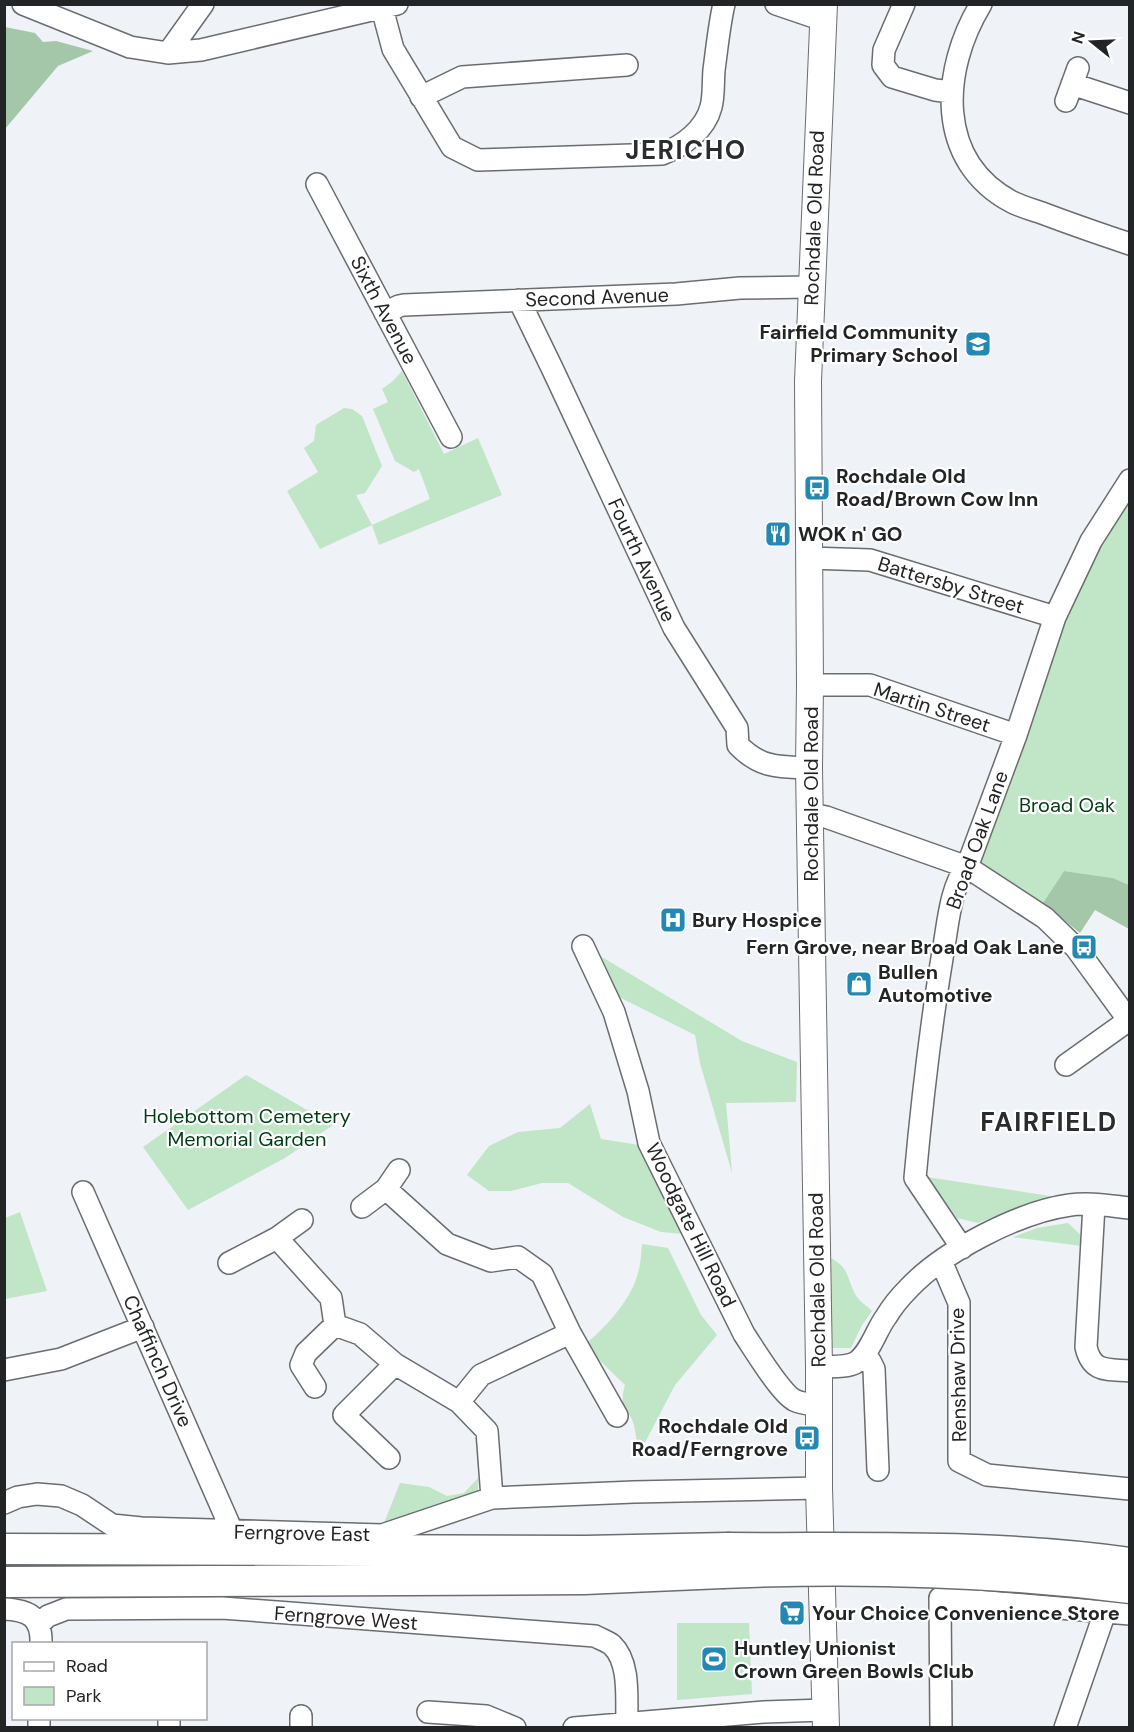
<svg xmlns="http://www.w3.org/2000/svg" width="1134" height="1732" font-family="'DM Sans',sans-serif">
  <style>
    .green { fill: #c1e5c7 }
    .forest { fill: #a3c7a8 }
    .lines { fill: none; stroke-linecap: round; stroke-linejoin: round }
    .minor-casing { stroke: #6a6d70; stroke-width: 24 }
    .major-casing { stroke: #6a6d70; stroke-width: 28 }
    .highway-casing { stroke: #6a6d70; stroke-width: 33 }
    .minor { stroke: #fff; stroke-width: 21 }
    .major { stroke: #fff; stroke-width: 26 }
    .highway { stroke: #fff; stroke-width: 30 }
    .highway-bridge-casing { stroke: #6a6d70; stroke-width: 33; stroke-linecap: butt }
    .highway-bridge { stroke: #fff; stroke-width: 30 }
    .labels { text-anchor: middle; dominant-baseline: central; stroke-width: 4.5; stroke-linejoin: round; paint-order: stroke }
    .street-label { font-size: 20px; fill: #232425; stroke: #fff }
    .poi-label { font-size: 20px; font-weight: bold; fill: #232425; stroke: #fff; text-anchor: start }
    .park-label { font-size: 20px; fill: #003d16; stroke: #fff }
    .district-label { font-size: 26px; font-weight: bold; letter-spacing: 1.5px; fill: #2a2c2f; stroke: #fff }
  </style>
  <rect width="100%" height="100%" fill="#eff2f6"/>
  <path class="green" d="M402,371L444,454L478,438L502,495L379,545L372,525L320,549L287,491L318,472L304,448L314,441L316,425L344,408L352,409L362,416L382,466L365,493L356,495L372,525L430,499L419,469L414,472L395,461L373,409L388,402L382,389L393,381Z
    M1129,503V885L1113,878L1064,871L1043,903L978,864L1039,701L1063,615L1105,539Z
    M602,957L742,1041L797,1062L796,1102L726,1103L732,1173L700,1063L695,1035L619,997Z
    M246,1075L333,1125L285,1158L188,1210L143,1147Z
    M590,1104L601,1139L639,1145L685,1234L661,1232L623,1217L568,1183H542L511,1191H489L467,1175L489,1146L518,1132L560,1128Z
    M927,1177L1056,1197L1025,1204L978,1223L957,1218Z
    M20,1212L47,1291L5,1299V1218Z
    M1068,1223L1083,1237L1082,1246L1013,1237L1037,1228Z
    M642,1244L668,1248L701,1315L717,1335L675,1385L639,1454C637,1445 636,1435 634,1425C629,1406 618,1411 625,1385L588,1349V1342C608,1325 632,1298 638,1273C641,1264 641,1254 642,1244Z
    M828,1256C850,1269 845,1273 855,1294C858,1300 867,1306 872,1311L862,1325L851,1348H831Z
    M478,1478V1493L382,1528L400,1483L429,1487L447,1496L464,1493Z
    M677,1623H749L752,1694L677,1700Z"/>
  <path class="forest" d="M5,27L35,33L43,42L56,41L93,51L58,66L5,129Z
    M1064,871L1113,878L1129,885V929L1095,910L1080,933L1043,903Z"/>
  <g class="lines">
    <defs>
      <path id="minor" d="M23,4L130,47L168,53L201,50L397,4
        M776,4L823,20
        M904,4L884,50L883,65L892,77L935,90L951,92
        M981,4C941,70 935,161 1012,202C1022,207 1033,210 1042,213C1071,224 1100,234 1130,244
        M382,8L393,49L452,147L478,160L662,154C683,146 705,130 711,107C714,96 713,82 714,70C717,48 719,26 724,4
        M168,53L203,4
        M1072,84L1130,103
        M421,97L462,77L627,65
        M1066,101L1078,68
        M317,184L451,437
        M519,300L552,368L674,628L737,728L738,745C760,768 779,767 809,768
        M385,313L399,306L404,305L676,294L740,288L811,287
        M809,558L870,560L1055,617
        M810,685H870L1016,735
        M811,814L826,817L967,867L1045,918L1076,948L1130,1022
        M583,946L614,1012L638,1091L649,1143L744,1334C754,1349 780,1392 794,1400C802,1404 809,1404 818,1405
        M1066,1065L1129,1020
        M386,1189L447,1244L491,1261L518,1257L542,1274L570,1333L617,1416
        M83,1192L232,1531
        M1094,1205L1086,1347C1092,1373 1107,1369 1130,1371
        M362,1207L386,1189L399,1170
        M277,1238L331,1298L335,1325L360,1334L395,1364L459,1402L487,1431L492,1498
        M962,1248L915,1178C922,1101 931,1023 944,946C948,923 951,885 967,867L1016,735L1055,617L1091,541L1130,480
        M941,1261L959,1303V1461L987,1475L1130,1489
        M229,1263L277,1238L302,1220
        M863,1356L870,1361L874,1369L878,1470
        M819,1367C830,1366 845,1368 855,1363C870,1354 876,1330 886,1317C892,1307 900,1297 909,1288C944,1251 1019,1212 1070,1205C1089,1202 1110,1206 1130,1208
        M4,1370L61,1359L143,1327
        M315,1387L301,1365L306,1353L335,1325
        M459,1402L481,1375L570,1333
        M389,1458L344,1415L395,1364
        M4,1503L18,1497L37,1494L61,1496L82,1505L112,1525L141,1528L382,1535L492,1498L634,1492L819,1488
        M4,1609C29,1610 42,1617 41,1644
        M39,1624L48,1616L66,1609L222,1608L595,1636C600,1639 607,1641 612,1645C631,1663 626,1700 627,1724
        M428,1712L486,1716L515,1728
        M39,1728V1718
        M169,1728V1718
        M301,1728V1716
        M574,1728L764,1712L825,1710
        M941,1728L940,1598L1130,1614
        M1065,1728L1105,1612"/>
      <path id="major" d="M824,4L808,381L810,685L809,768L819,1367V1488L826,1728"/>
      <path id="highway" d="M4,1549L586,1551L727,1548
        M4,1582L584,1579L722,1573"/>
    </defs>
    <use href="#minor" class="minor-casing"/>
    <use href="#major" class="major-casing"/>
    <use href="#highway" class="highway-casing"/>
    <use href="#minor" class="minor"/>
    <use href="#major" class="major"/>
    <use href="#highway" class="highway"/>
    <defs>
      <path id="highway-bridge" d="M727,1548C861,1549 997,1544 1130,1563
        M722,1573C858,1567 994,1571 1130,1588"/>
    </defs>
    <use href="#highway-bridge" class="highway-bridge-casing"/>
    <use href="#highway-bridge" class="highway-bridge"/>
  </g>
  <defs>
    <symbol id="school-square" viewBox="-11 -11 22 22"><rect x="-9" y="-9" width="18" height="18" rx="4" fill="#2389b2" stroke="#fff"/><path d="M0-5L7-2L0 1L-7-2ZM-4 1L0 2.5L4 1V4Q0 6-4 4Z" fill="#fff"/></symbol>
    <symbol id="bus-square" viewBox="-11 -11 22 22"><rect x="-9" y="-9" width="18" height="18" rx="4" fill="#2389b2" stroke="#fff"/><path d="M-5-6H5V4H4V6H2V4H-2V6H-4V4H-5ZM-3.5-4V0h7V-4ZM-3.5 1.2v1.5H-2V1.2ZM2 1.2v1.5H3.5V1.2Z" fill="#fff"/></symbol>
    <symbol id="restaurant-square" viewBox="-11 -11 22 22"><rect x="-9" y="-9" width="18" height="18" rx="4" fill="#2389b2" stroke="#fff"/><path d="M-5-6h1v4h1v-4h1v4h1v-4h1v5L-1.5 .5V6h-2V.5L-5-1ZM5-6V6H3V1.5H1.5Q1.5-4 5-6Z" fill="#fff"/></symbol>
    <symbol id="hospital-square" viewBox="-11 -11 22 22"><rect x="-9" y="-9" width="18" height="18" rx="4" fill="#2389b2" stroke="#fff"/><path d="M-5-5h3v3.5h4V-5h3V5h-3V1.5h-4V5h-3Z" fill="#fff"/></symbol>
    <symbol id="shop-square" viewBox="-11 -11 22 22"><rect x="-9" y="-9" width="18" height="18" rx="4" fill="#2389b2" stroke="#fff"/><path d="M-5-2.5h2.3a2.7 3.5 0 0 1 5.4 0H5L5.5 6h-11ZM-1.5-2.5h3a1.5 2.3 0 0 0-3 0Z" fill="#fff"/></symbol>
    <symbol id="supermarket-square" viewBox="-11 -11 22 22"><rect x="-9" y="-9" width="18" height="18" rx="4" fill="#2389b2" stroke="#fff"/><path d="M-6-5.5h2.5l.6 2H6L4.5 2H-2.5L-4.4-4H-6ZM-1.5 3.2a1.3 1.3 0 1 0 .1 0ZM3 3.2a1.3 1.3 0 1 0 .1 0Z" fill="#fff"/></symbol>
    <symbol id="stadium-square" viewBox="-11 -11 22 22"><rect x="-9" y="-9" width="18" height="18" rx="4" fill="#2389b2" stroke="#fff"/><path d="M0-5a6.5 5 0 1 0 0 10a6.5 5 0 1 0 0-10ZM-3.5-1.8h7v3.6h-7Z" fill="#fff"/></symbol>
  </defs>
  <g fill-rule="evenodd">
    <use href="#school-square" x="963" y="329" width="30" height="30"/>
    <use href="#bus-square" x="802" y="473" width="30" height="30"/>
    <use href="#restaurant-square" x="763" y="519" width="30" height="30"/>
    <use href="#hospital-square" x="658" y="905" width="30" height="30"/>
    <use href="#bus-square" x="1069" y="932" width="30" height="30"/>
    <use href="#shop-square" x="844" y="969" width="30" height="30"/>
    <use href="#bus-square" x="792" y="1423" width="30" height="30"/>
    <use href="#supermarket-square" x="777" y="1598" width="30" height="30"/>
    <use href="#stadium-square" x="699" y="1644" width="30" height="30"/>
  </g>
  <g class="labels">
    <g class="street-label">
      <text transform="translate(814 218) rotate(-88)">Rochdale Old Road</text>
      <text transform="translate(597 297) rotate(-2)">Second Avenue</text>
      <text transform="translate(384 310) rotate(62)">Sixth Avenue</text>
      <text transform="translate(642 560) rotate(65)">Fourth Avenue</text>
      <text transform="translate(951 585) rotate(17)">Battersby Street</text>
      <text transform="translate(932 707) rotate(18)">Martin Street</text>
      <text transform="translate(811 794) rotate(-90)">Rochdale Old Road</text>
      <text transform="translate(977 840) rotate(-70)">Broad Oak Lane</text>
      <text transform="translate(691 1225) rotate(64)">Woodgate Hill Road</text>
      <text transform="translate(817 1280) rotate(-91)">Rochdale Old Road</text>
      <text transform="translate(158 1361) rotate(66)">Chaffinch Drive</text>
      <text transform="translate(958 1375) rotate(-91)">Renshaw Drive</text>
      <text transform="translate(302 1533) rotate(1)">Ferngrove East</text>
      <text transform="translate(346 1618) rotate(4)">Ferngrove West</text>
    </g>
    <g class="poi-label">
      <text x="958" y="332" text-anchor="end">Fairfield Community<tspan x="958" dy="23">Primary School</tspan></text>
      <text x="836" y="476">Rochdale Old<tspan x="836" dy="23">Road/Brown Cow Inn</tspan></text>
      <text x="798" y="534">WOK n' GO</text>
      <text x="692" y="920">Bury Hospice</text>
      <text x="1064" y="947" text-anchor="end">Fern Grove, near Broad Oak Lane</text>
      <text x="878" y="972">Bullen<tspan x="878" dy="23">Automotive</tspan></text>
      <text x="788" y="1426" text-anchor="end">Rochdale Old<tspan x="788" dy="23">Road/Ferngrove</tspan></text>
      <text x="812" y="1613">Your Choice Convenience Store</text>
      <text x="734" y="1648">Huntley Unionist<tspan x="734" dy="23">Crown Green Bowls Club</tspan></text>
    </g>
    <g class="park-label">
      <text x="1067" y="805">Broad Oak</text>
      <text x="247" y="1116">Holebottom Cemetery<tspan x="247" dy="23">Memorial Garden</tspan></text>
    </g>
    <g class="district-label">
      <text x="686" y="150">JERICHO</text>
      <text x="1049" y="1122">FAIRFIELD</text>
    </g>
  </g>
  <rect width="1134" height="1732" fill="none" stroke="#232425" stroke-width="12"/>
  <rect x="12" y="1642" width="195" height="78" fill="#ffffff" stroke="#a7a7a8" stroke-width="1.5"/>
  <rect x="24" y="1662" width="30" height="9" fill="#ffffff" stroke="#a7a7a8" stroke-width="1.5"/>
  <text x="66" y="1672" font-size="18" fill="#232425">Road</text>
  <rect x="24" y="1687" width="30" height="18" fill="#c1e5c7" stroke="#a7a7a8" stroke-width="1.5"/>
  <text x="66" y="1702" font-size="18" fill="#232425">Park</text>
  <g transform="translate(1092 42) rotate(288)" stroke="#ffffff" stroke-width="4.5" paint-order="stroke">
  <path d="M0-4.5L10 22L0 15L-10 22Z" fill="#232425"/>
  <text y="-9" font-size="16" font-weight="bold" text-anchor="middle" fill="#232425">N</text>
  </g>
</svg>
